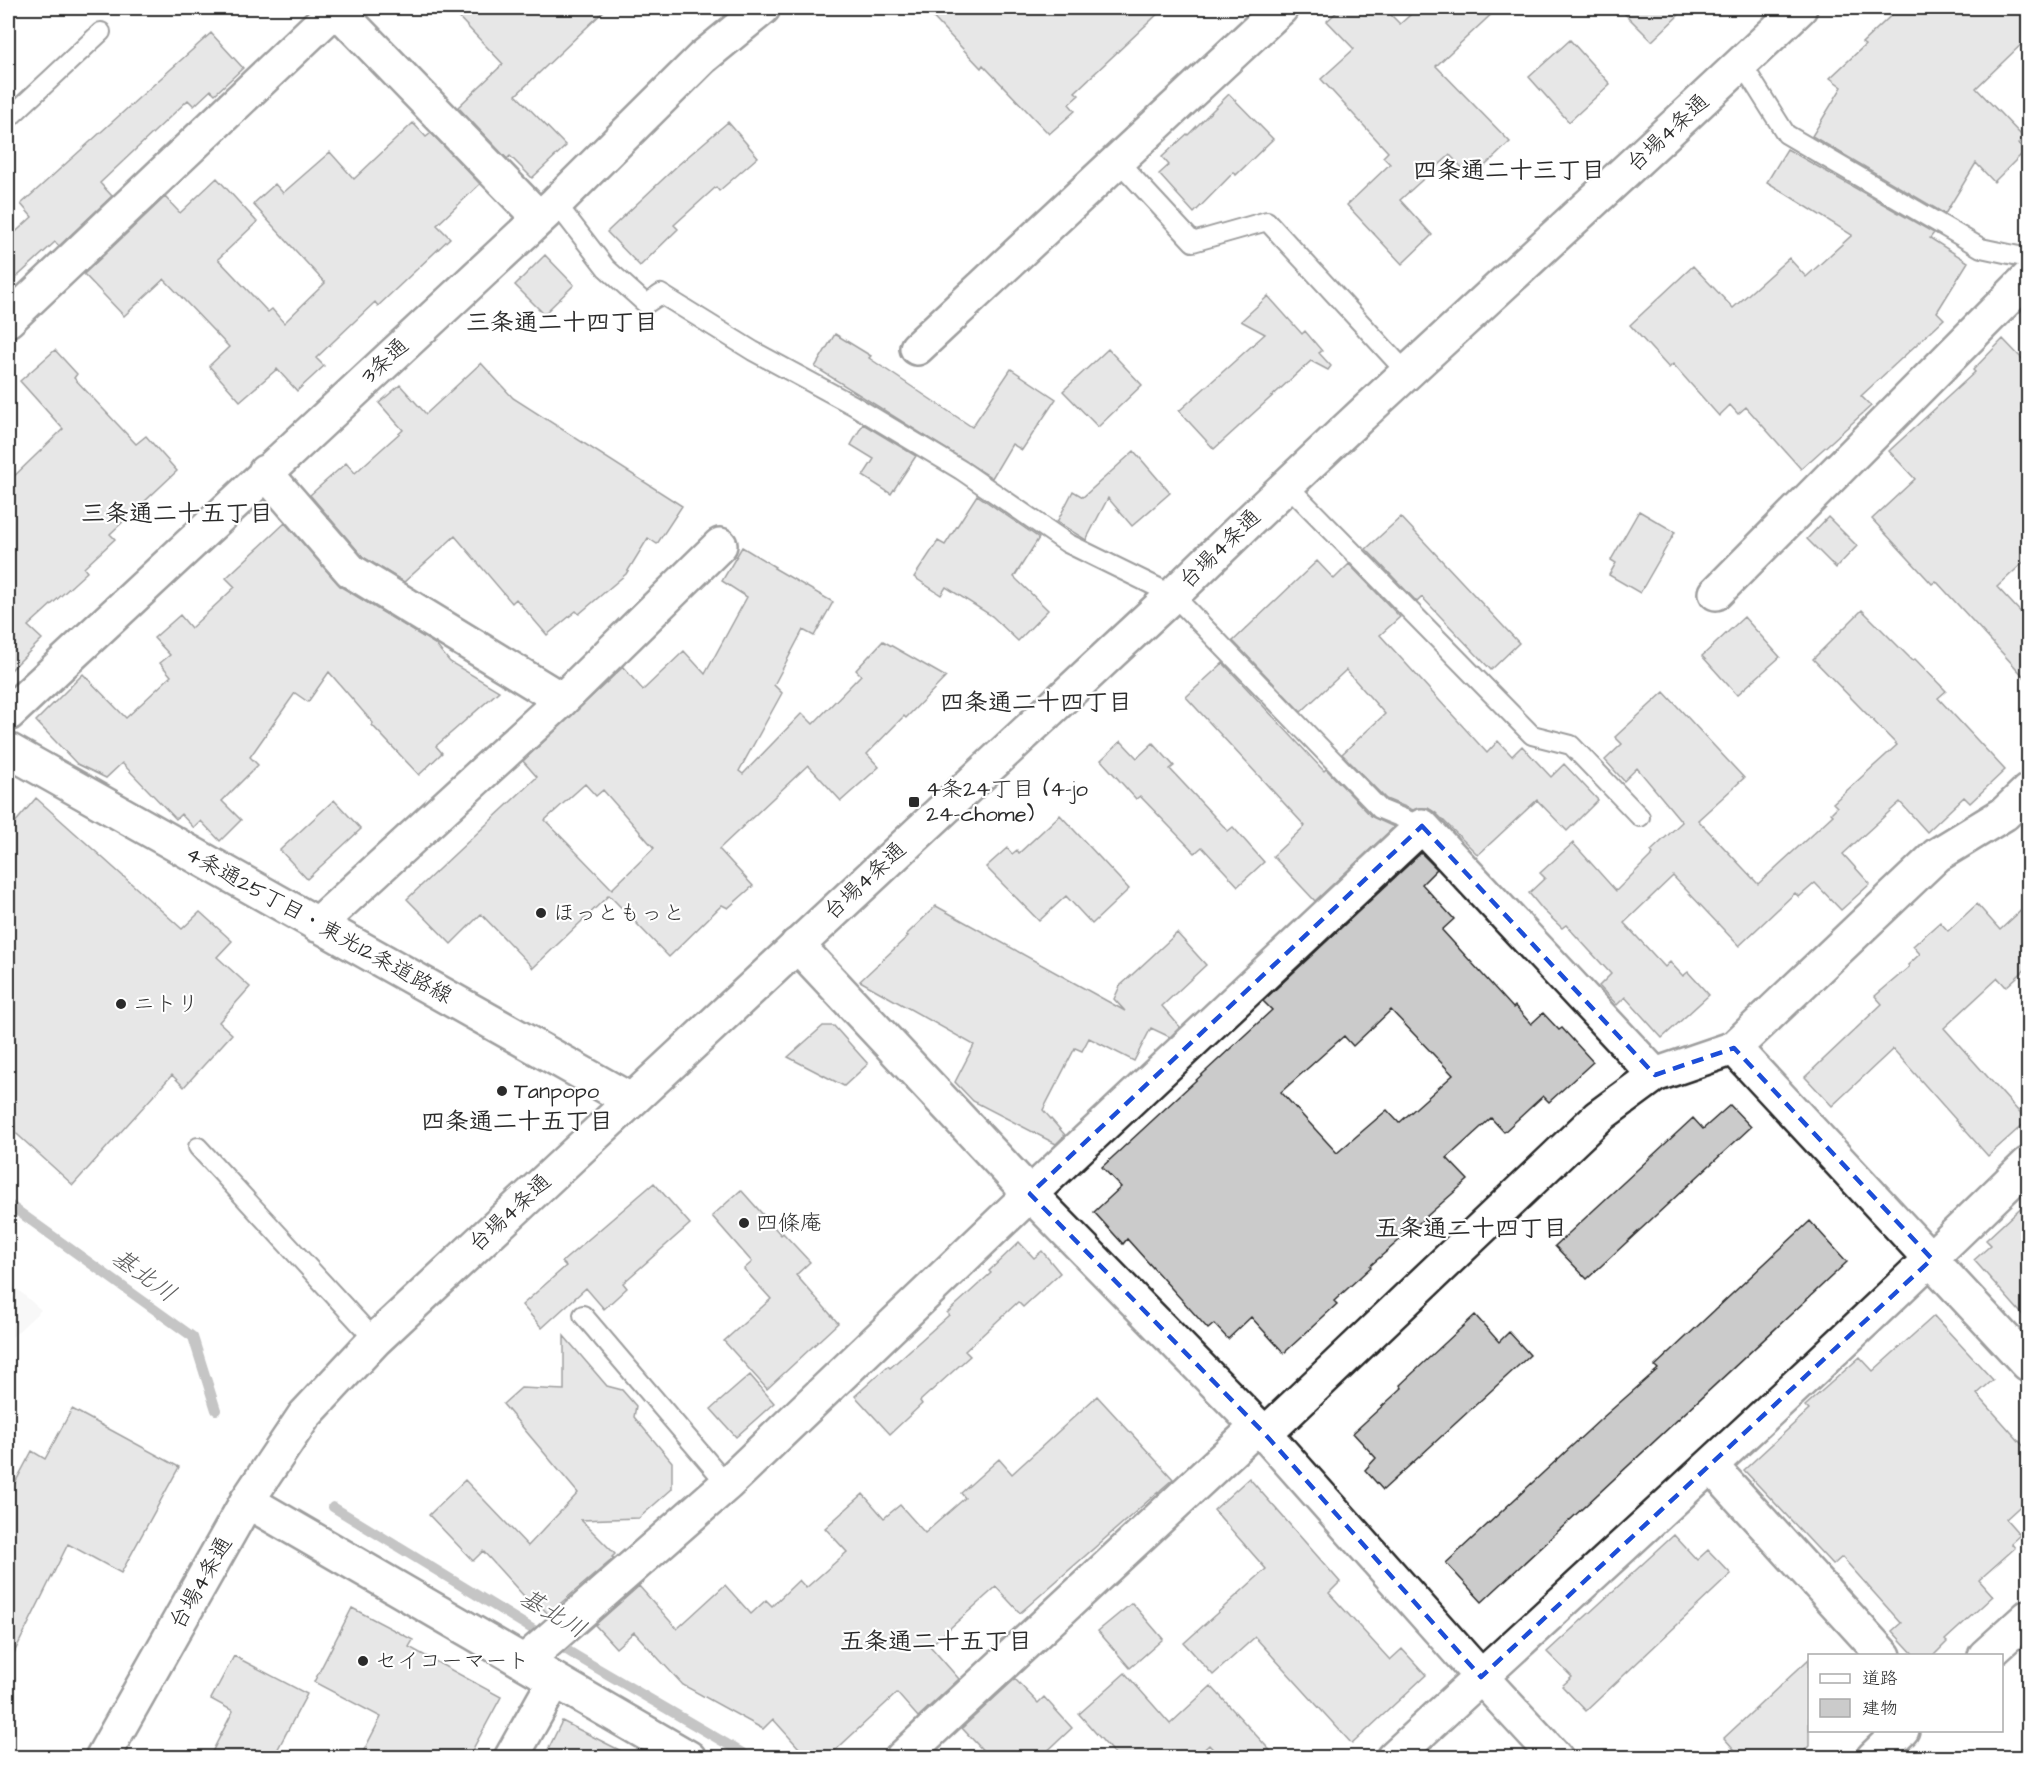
<svg xmlns="http://www.w3.org/2000/svg" width="2036" height="1765" font-family="'Architects Daughter','Klee One',sans-serif">
  <style>
    .built { fill: #efefef }
    .lines { fill: none; stroke-linecap: round; stroke-linejoin: round }
    .stream { stroke: #7e7e7e; stroke-width: 10 }
    .building { fill: #cbcbcb; stroke: #2b2b2b; stroke-width: 1.5; fill-rule: evenodd }
    .lane-casing { stroke: #2b2b2b; stroke-width: 22 }
    .street-casing { stroke: #2b2b2b; stroke-width: 38 }
    .secondary-casing { stroke: #2b2b2b; stroke-width: 38 }
    .lane { stroke: #fff; stroke-width: 18 }
    .street { stroke: #fff; stroke-width: 33 }
    .secondary { stroke: #fff; stroke-width: 33 }
    .marked { fill: none; stroke: #1d4ed8; stroke-width: 4.5; stroke-dasharray: 12 8; stroke-linejoin: round }
    .poi-dot { fill: #2b2b2b; stroke: #fff; stroke-width: 2 }
    .labels { text-anchor: middle; dominant-baseline: central; stroke-width: 4.5; stroke-linejoin: round; paint-order: stroke }
    .street-label { font-size: 22px; fill: #2b2b2b; stroke: #fff }
    .poi-label { font-size: 22px; fill: #2b2b2b; stroke: #fff; text-anchor: start }
    .neighbourhood-label { font-size: 24px; font-weight: bold; fill: #2b2b2b; stroke: #fff }
    .water-label { font-size: 24px; font-style: italic; fill: #5c5c5c; stroke: #fff }
  </style>
  <rect width="100%" height="100%" fill="#fff"/>
  <filter id="ink" filterUnits="userSpaceOnUse"><feTurbulence type="fractalNoise" baseFrequency=".0167" numOctaves="2"/><feDisplacementMap in="SourceGraphic" scale="12" xChannelSelector="R" yChannelSelector="G"/><feConvolveMatrix kernelMatrix="1 2 1 2 8 2 1 2 1" color-interpolation-filters="sRGB"/></filter>
  <g filter="url(#ink)">
    <path class="built" d="M8,1281L41,1310L8,1341Z"/>
    <g class="lines">
      <path class="stream" d="M8,1204L193,1337L216,1410
        M333,1507L578,1657L751,1758"/>
    </g>
    <path class="building" d="M450,8H607L516,95L566,146L532,178L510,156L507,159L458,107L503,64Z
      M924,8H1164L1075,92L1079,95L1069,104L1075,111L1049,134L983,65L981,68Z
      M1341,8H1384L1400,24L1418,8H1498L1436,66L1510,142L1472,178L1450,155L1400,200L1432,235L1402,264L1347,205L1390,164L1383,157L1388,152L1321,79L1354,49L1327,21Z
      M1619,8H1686L1652,41Z
      M1899,8H2028V38L1976,88L2024,138L2018,144L2025,151L1994,182L1976,163L1945,214L1812,136L1842,87L1830,78L1865,45L1862,43Z
      M211,33L243,68L215,94L211,90L194,106L188,100L100,183L112,196L59,246L55,242L8,285V239L32,217L21,204Z
      M1570,40L1610,84L1569,122L1529,77Z
      M1229,94L1273,139L1236,175L1234,172L1194,213L1159,174L1169,165L1162,157L1187,134L1188,135Z
      M728,122L758,157L719,191L716,187L674,225L678,229L640,266L607,232L678,165Z
      M413,123L426,137L431,133L480,184L437,225L450,238L378,306L375,302L316,358L324,366L297,391L277,369L240,401L209,366L229,347L164,279L124,316L84,274L165,197L180,213L217,178L257,222L218,259L268,312L272,309L284,323L325,283L253,204L275,184L283,193L330,152L354,179Z
      M1787,149L1934,233L1930,238L1968,262L1937,312L1944,319L1861,396L1871,406L1801,469L1746,407L1738,414L1730,405L1719,416L1673,364L1669,368L1630,325L1693,266L1733,308L1789,258L1806,277L1852,235L1767,182Z
      M545,255L574,285L544,314L515,285Z
      M1268,296L1302,334L1305,331L1322,351L1319,353L1331,366L1328,370L1311,361L1214,449L1179,411L1265,334L1241,321Z
      M835,334L871,356L869,358L972,427L1011,369L1056,399L1022,450L1012,444L992,478L815,367Z
      M2003,339L2028,365V558L1997,587L2028,620V681L1936,581L1932,584L1872,519L1915,479L1889,451L1975,372L1973,370Z
      M1108,349L1142,385L1098,427L1063,391Z
      M55,350L77,374L74,378L136,444L146,436L177,471L110,534L115,539L84,568L87,572L28,626L42,639L8,673V482L63,429L20,381Z
      M481,363L513,398L682,506L657,544L648,538L626,574L579,614L576,611L547,635L516,599L512,603L455,536L404,582L363,557L310,495L346,463L355,473L403,430L379,403L400,385L426,414Z
      M863,424L916,456L891,494L863,476L874,459L851,445Z
      M1134,451L1170,493L1132,526L1108,498L1086,540L1057,522L1073,491L1083,497Z
      M977,495L1039,538L1014,577L1048,610L1018,641L992,616L946,587L941,595L914,577L938,541L945,545Z
      M1639,511L1675,532L1640,593L1609,575L1616,563L1611,560Z
      M1401,517L1519,643L1491,670L1422,597L1417,602L1366,549Z
      M1828,517L1857,546L1836,568L1807,539Z
      M285,523L341,587L435,644L450,662L499,691L436,746L442,753L419,775L372,725L373,723L329,672L308,702L295,693L250,757L258,765L222,801L241,820L220,841L201,821L194,828L181,814L176,819L122,763L106,778L77,764L36,721L83,674L126,718L171,676L160,663L170,655L154,638L180,615L191,628L235,587L226,578Z
      M742,547L775,567L774,568L833,602L814,636L803,630L774,685L782,693L739,771L743,774L802,713L813,724L861,675L856,670L883,641L946,677L906,718L904,716L867,754L879,767L841,801L808,765L719,849L753,886L728,908L722,905L669,957L609,895L533,968L481,914L451,944L407,899L537,777L523,761L623,667L643,690L684,651L705,674L747,597L722,581ZM585,784L596,796L603,790L654,848L612,889L545,820Z
      M1317,561L1334,579L1349,564L1400,617L1380,635L1487,753L1498,741L1512,756L1522,746L1551,777L1564,764L1598,800L1567,831L1537,800L1478,855L1436,813L1428,808H1418L1413,810L1386,799L1342,754L1385,714L1346,670L1301,712L1233,641Z
      M1862,610L1913,661L1915,659L1946,691L1938,698L2005,770L1970,803L1964,797L1927,832L1900,802L1843,854L1870,884L1841,910L1815,883L1799,897L1795,893L1739,946L1673,876L1624,923L1665,967L1670,962L1683,976L1688,972L1709,995L1662,1038L1625,997L1617,1005L1599,986L1611,974L1566,925L1562,928L1543,910L1529,893L1545,878L1540,873L1573,843L1616,891L1653,854L1651,851L1682,822L1637,768L1624,781L1605,760L1622,744L1615,737L1664,692L1744,778L1698,820L1758,884L1833,815L1831,813L1837,807L1833,803L1897,745L1813,659Z
      M1744,617L1780,657L1737,695L1702,656Z
      M1223,663L1324,771L1326,769L1372,817L1394,827L1315,901L1273,856L1305,826L1186,697Z
      M1121,741L1137,758L1153,743L1174,766L1170,769L1228,831L1233,827L1264,862L1238,886L1202,847L1195,853L1140,796L1136,799L1101,760Z
      M36,798L182,929L200,912L232,941L217,957L250,987L219,1022L232,1034L184,1087L172,1075L73,1185L8,1126V831Z
      M334,800L361,829L307,879L280,850Z
      M1060,815L1129,889L1092,924L1066,896L1039,921L986,867L1007,848L1012,854L1017,850L1019,853Z
      M1421,853L1437,869L1422,884L1454,919L1442,930L1513,1008L1515,1006L1531,1024L1543,1013L1559,1030L1562,1028L1593,1062L1549,1102L1543,1096L1504,1132L1491,1118L1447,1158L1468,1180L1370,1266L1371,1267L1334,1301L1337,1304L1284,1353L1251,1317L1228,1339L1214,1324L1208,1329L1127,1239L1123,1244L1094,1212L1121,1187L1102,1167L1272,1010L1263,1001ZM1391,1010L1453,1075L1399,1123L1387,1110L1337,1153L1281,1092L1344,1036L1353,1046Z
      M1977,904L2000,930L2028,904V967L2006,987L1998,978L1944,1028L2027,1121L1988,1156L1893,1049L1832,1106L1805,1077L1882,1004L1875,996L1909,967L1908,965L1920,954L1913,946L1940,922L1948,931Z
      M936,906L1125,1011L1114,999L1120,986L1177,933L1206,965L1162,1006L1180,1027L1170,1037L1151,1028L1134,1061L1089,1038L1082,1051L1075,1048L1043,1110L1065,1135L1056,1144L973,1101L955,1082L974,1045L860,981L908,936L906,935Z
      M823,1026H834L868,1064L844,1086L788,1057Z
      M1730,1105L1751,1127L1587,1279L1555,1246L1693,1118L1703,1129Z
      M654,1183L690,1224L623,1283L627,1288L604,1309L586,1288L542,1328L522,1305L566,1266L562,1262Z
      M741,1190L781,1235L783,1233L810,1262L796,1275L838,1323L767,1389L724,1341L771,1299L744,1269L752,1262L712,1216Z
      M2028,1201V1321L1974,1260L1991,1245L1986,1240Z
      M1810,1221L1847,1262L1482,1602L1446,1563L1601,1419L1658,1369L1655,1366Z
      M1019,1242L1034,1258L1042,1251L1060,1273L1023,1307L1018,1302L965,1351L970,1356L920,1401L922,1404L890,1434L855,1396L888,1366L890,1368L949,1315L947,1313L991,1273L989,1271Z
      M1475,1315L1499,1342L1509,1332L1530,1355L1383,1490L1365,1470L1376,1458L1353,1433L1402,1388L1400,1385Z
      M1934,1316L1993,1380L1977,1394L2028,1451V1499L2006,1519L2020,1535L2011,1543L2015,1548L1979,1580L1993,1596L1945,1640L1947,1642L1933,1656H1915L1892,1631L1901,1623L1842,1557L1833,1565L1744,1470L1809,1410L1805,1406L1860,1357L1873,1371Z
      M564,1336L607,1386L622,1390L636,1406L634,1417L672,1462V1489L639,1518L581,1520L615,1554L612,1557L614,1558L548,1614L538,1603L534,1607L483,1551L473,1561L429,1515L465,1480L528,1546L578,1493L503,1404L521,1388L564,1390Z
      M750,1375L774,1403L736,1437L711,1409Z
      M1097,1396L1173,1479L1020,1613L996,1587L930,1646L959,1679L918,1717L897,1693L827,1758H808L773,1719L763,1729L683,1685L634,1632L616,1648L595,1625L639,1586L677,1629L725,1585L751,1614L766,1600L772,1606L799,1580L806,1588L847,1552L825,1528L863,1494L884,1518L900,1505L925,1533L965,1498L961,1493L999,1459L1012,1474Z
      M72,1409L179,1467L121,1573L68,1544L8,1665V1496L32,1451L45,1459Z
      M1249,1478L1340,1582L1329,1593L1390,1660L1402,1649L1426,1675L1352,1744L1255,1637L1213,1675L1184,1643L1266,1569L1214,1510Z
      M1674,1535L1697,1560L1708,1550L1731,1574L1586,1711L1562,1686L1572,1677L1547,1652Z
      M1132,1603L1163,1639L1130,1668L1098,1631Z
      M352,1608L413,1640L409,1647L501,1697L468,1758H360L381,1717L314,1682Z
      M234,1656L307,1694L273,1758H209L233,1711L211,1699Z
      M1809,1659V1746L1797,1758H1742L1724,1738Z
      M1125,1673L1170,1724L1211,1686L1277,1758H1221L1209,1745L1195,1758H1118L1079,1714Z
      M1015,1679L1038,1703L1044,1697L1072,1728L1040,1758H990L962,1728Z
      M562,1721L635,1758H544Z"/>
    <g class="lines">
      <defs>
        <path id="lane" d="M1742,64L1786,134L1981,248L2028,258
          M8,119L101,32
          M1117,160L1193,242L1267,221L1408,374
          M556,203L606,268L646,304L661,294L753,351L853,405L961,470L1067,543L1173,595L1380,809L1422,826
          M1286,484L1532,735L1571,745L1640,817
          M198,1147L375,1340
          M583,1315L727,1484"/>
        <path id="street" d="M337,10L539,218
          M8,320L337,8
          M917,348L1281,8
          M265,472L351,571L562,700
          M1716,593L2028,278
          M8,714L556,203L702,58L763,8
          M8,750L630,1100
          M317,925L562,700L720,545
          M797,945L1030,1194L1265,1434L1481,1677L1556,1758
          M1734,1048L2028,1364
          M1265,1434L1598,1117L1655,1075L1734,1048L1937,855L2004,814L2028,791
          M1711,1466L1884,1656
          M247,1501L689,1758
          M1985,1656L2028,1617
          M524,1662L727,1484L1030,1194L1422,826L1655,1075
          M511,1758L555,1680
          M902,1758L1257,1427
          M1393,1758C1606,1561 1821,1367 2028,1164
          M1873,1758L1902,1730"/>
        <path id="secondary" d="M102,1758L247,1501L304,1416L375,1340L1173,595C1377,395 1593,205 1800,8"/>
      </defs>
      <use href="#lane" class="lane-casing"/>
      <use href="#street" class="street-casing"/>
      <use href="#secondary" class="secondary-casing"/>
      <use href="#lane" class="lane"/>
      <use href="#street" class="street"/>
      <use href="#secondary" class="secondary"/>
    </g>
  </g>
  <path d="M0 0H2036V1765H0ZM1422,826L1655,1075L1734,1048L1932,1259L1481,1677L1265,1434L1030,1194Z" fill="#fff" fill-opacity=".55" fill-rule="evenodd"/>
  <path class="marked" d="M1422,826L1655,1075L1734,1048L1932,1259L1481,1677L1265,1434L1030,1194Z"/>
  <g class="poi-dot">
    <rect x="908" y="796" width="12" height="12" rx="3"/>
    <circle cx="541" cy="913" r="6"/>
    <circle cx="121" cy="1004" r="6"/>
    <circle cx="502" cy="1091" r="6"/>
    <circle cx="744" cy="1223" r="6"/>
    <circle cx="363" cy="1661" r="6"/>
  </g>
  <g class="labels">
    <g class="street-label">
      <text transform="translate(1668 133) rotate(-43)">台場4条通</text>
      <text transform="translate(385 361) rotate(-43)">3条通</text>
      <text transform="translate(1220 549) rotate(-44)">台場4条通</text>
      <text transform="translate(865 881) rotate(-43)">台場4条通</text>
      <text transform="translate(319 925) rotate(29)">4条通25丁目・東光12条道路線</text>
      <text transform="translate(510 1213) rotate(-43)">台場4条通</text>
      <text transform="translate(201 1583) rotate(-60)">台場4条通</text>
    </g>
    <g class="poi-label">
      <text x="926" y="789">4条24丁目 (4-jo<tspan x="926" dy="25">24-chome)</tspan></text>
      <text x="553" y="913">ほっともっと</text>
      <text x="133" y="1004">ニトリ</text>
      <text x="514" y="1091">Tanpopo</text>
      <text x="756" y="1223">四條庵</text>
      <text x="375" y="1661">セイコーマート</text>
    </g>
    <g class="neighbourhood-label">
      <text x="1509" y="171">四条通二十三丁目</text>
      <text x="562" y="323">三条通二十四丁目</text>
      <text x="177" y="514">三条通二十五丁目</text>
      <text x="1036" y="703">四条通二十四丁目</text>
      <text x="517" y="1122">四条通二十五丁目</text>
      <text x="1471" y="1229">五条通二十四丁目</text>
      <text x="936" y="1642">五条通二十五丁目</text>
    </g>
    <g class="water-label">
      <text transform="translate(144 1276) rotate(36)">基北川</text>
      <text transform="translate(553 1614) rotate(31)">基北川</text>
    </g>
  </g>
  <rect width="2036" height="1765" fill="none" stroke="#fff" stroke-width="30"/>
  <rect x="15" y="15" width="2006" height="1735" fill="none" stroke="#2b2b2b" stroke-width="2" filter="url(#ink)"/>
  <rect x="1808" y="1654" width="195" height="78" fill="#ffffff" stroke="#aaaaaa" stroke-width="1.5"/>
  <rect x="1820" y="1674" width="30" height="9" fill="#ffffff" stroke="#aaaaaa" stroke-width="1.5"/>
  <text x="1862" y="1684" font-size="18" fill="#2b2b2b">道路</text>
  <rect x="1820" y="1699" width="30" height="18" fill="#cbcbcb" stroke="#aaaaaa" stroke-width="1.5"/>
  <text x="1862" y="1714" font-size="18" fill="#2b2b2b">建物</text>
</svg>
